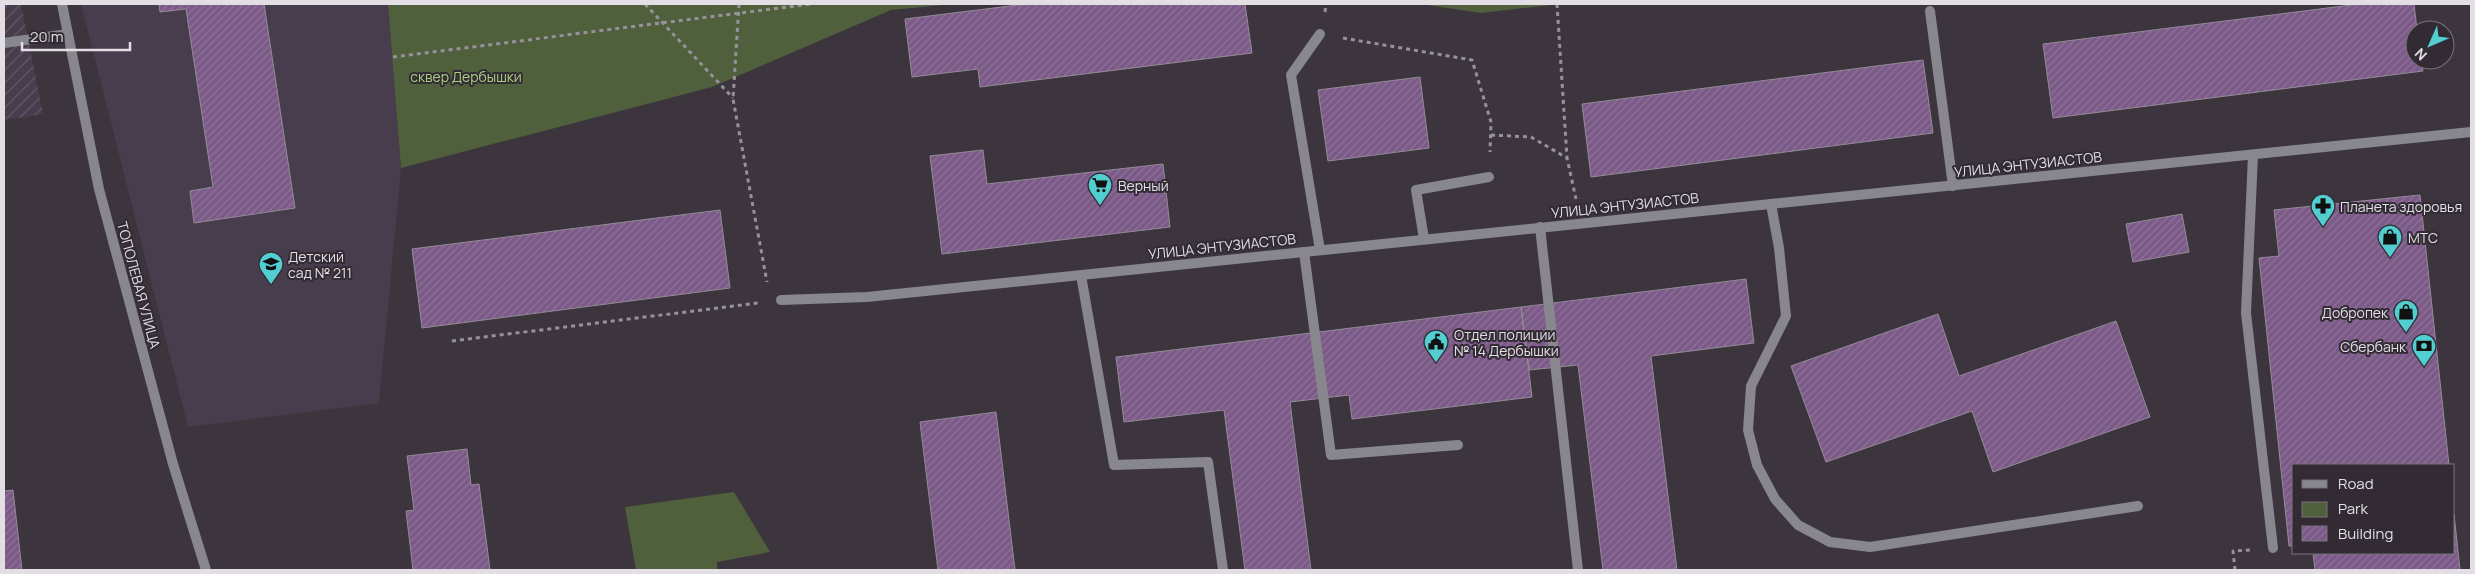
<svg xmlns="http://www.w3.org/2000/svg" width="2475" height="574" font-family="Manrope,sans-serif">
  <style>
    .built { fill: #483d4c }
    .industrial { fill: url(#industrial-furrows) }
    .green { fill: #50603d }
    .building { fill: url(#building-hatch); stroke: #948b97 }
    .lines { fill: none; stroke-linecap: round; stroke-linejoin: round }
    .path { stroke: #979199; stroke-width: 3; stroke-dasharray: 4 4; stroke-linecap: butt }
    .lane { stroke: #88878d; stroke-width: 10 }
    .street { stroke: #88878d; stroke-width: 10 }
    .labels { text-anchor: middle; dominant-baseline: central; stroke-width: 4; stroke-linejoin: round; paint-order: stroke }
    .park-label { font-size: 14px; fill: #abcf7f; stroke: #322b34 }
    .street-label { font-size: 14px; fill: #e2dee4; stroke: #322b34 }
    .poi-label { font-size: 14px; fill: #e2dee4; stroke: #322b34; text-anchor: start }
  </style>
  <defs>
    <pattern id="industrial-furrows" width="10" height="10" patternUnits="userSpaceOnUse" patternTransform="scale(1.25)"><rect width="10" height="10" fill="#483d4c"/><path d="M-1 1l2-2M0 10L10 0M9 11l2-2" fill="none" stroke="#625966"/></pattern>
    <pattern id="building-hatch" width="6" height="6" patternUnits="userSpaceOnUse" patternTransform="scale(1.25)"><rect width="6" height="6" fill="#7c5a88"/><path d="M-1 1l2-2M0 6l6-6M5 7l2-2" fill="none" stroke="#8e7199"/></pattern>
  </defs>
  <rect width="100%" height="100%" fill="#3c353e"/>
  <path class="built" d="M81,4H388L401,168L379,403L188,427Z"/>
  <path class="industrial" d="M4,4H21L43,114L4,120Z"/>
  <path class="green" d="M388,4H953L891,10L712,87L401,168Z
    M1421,4H1560L1481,13Z
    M734,492L770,552L717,562V570H636L625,507Z"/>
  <path class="building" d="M159,4H264L295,208L194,223L190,191L213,187L186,9L160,12Z
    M1026,4H1245L1252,53L980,87L978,69L912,77L905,19Z
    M2359,4H2414L2417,30H2415V60H2421L2423,71L2053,118L2043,44Z
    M1923,60L1933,133L1591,177L1582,104Z
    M1420,77L1429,148L1328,161L1318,90Z
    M983,150L987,184L1163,164L1170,227L942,254L930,156Z
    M2420,195L2449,465H2294V546H2289L2259,258L2279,256L2274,210Z
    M720,210L730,288L422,328L412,249Z
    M2182,214L2189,252L2133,262L2126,224Z
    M1746,279L1754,343L1651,356L1677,570H1603L1578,365L1529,370L1521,307Z
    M1521,307L1532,397L1352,419L1349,395L1290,402L1311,570H1245L1224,410L1124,422L1116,357Z
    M1938,314L1959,376L2116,321L2150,417L1993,472L1972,411L1826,462L1791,366Z
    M996,412L1015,570H938L920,422Z
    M467,449L471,485L479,484L490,570H413L406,511L414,510L407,456Z
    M13,490L22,570H4V491Z
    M2454,514L2460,570H2315L2313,553H2454Z"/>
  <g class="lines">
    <path class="path" d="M645,4L733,98
      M739,4L733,99L767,282
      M1557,4L1567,158
      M1325,12L1326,4
      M1343,38L1472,60L1491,122L1490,152
      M393,57L811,4
      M1491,135L1531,137L1567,158L1576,199
      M452,341L758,303
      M2235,570L2233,551L2250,550"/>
    <path class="lane" d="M1930,11L1953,186
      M1320,34L1291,75L1320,250
      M4,43L68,34
      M2253,155L2246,313L2273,548
      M1771,204L1779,248L1786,316L1751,386L1748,430L1757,465L1775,499L1798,525L1830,542L1870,547L2138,506
      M1540,227L1578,570
      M1424,239L1416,190L1489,177
      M1304,252L1331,455L1458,445
      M1081,275L1114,465L1208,462L1223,570"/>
    <path class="street" d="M62,4L99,189L173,464L206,570
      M781,300L867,297L2471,132"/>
  </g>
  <defs>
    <symbol id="supermarket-pin" viewBox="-11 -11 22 30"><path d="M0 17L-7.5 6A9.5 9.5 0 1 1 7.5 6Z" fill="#52cdd0" stroke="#322b34"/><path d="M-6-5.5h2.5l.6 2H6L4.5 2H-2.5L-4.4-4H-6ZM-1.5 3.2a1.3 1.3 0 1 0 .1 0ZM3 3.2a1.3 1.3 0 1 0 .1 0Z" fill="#111"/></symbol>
    <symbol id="pharmacy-pin" viewBox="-11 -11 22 30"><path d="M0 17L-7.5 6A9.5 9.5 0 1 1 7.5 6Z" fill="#52cdd0" stroke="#322b34"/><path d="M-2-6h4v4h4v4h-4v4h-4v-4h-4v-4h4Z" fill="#111"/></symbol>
    <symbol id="shop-pin" viewBox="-11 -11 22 30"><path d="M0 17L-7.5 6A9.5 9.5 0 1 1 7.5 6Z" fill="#52cdd0" stroke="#322b34"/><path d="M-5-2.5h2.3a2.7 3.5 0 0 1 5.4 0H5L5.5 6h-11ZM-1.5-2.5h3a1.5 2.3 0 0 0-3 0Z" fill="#111"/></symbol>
    <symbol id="school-pin" viewBox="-11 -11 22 30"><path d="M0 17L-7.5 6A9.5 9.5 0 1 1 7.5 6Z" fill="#52cdd0" stroke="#322b34"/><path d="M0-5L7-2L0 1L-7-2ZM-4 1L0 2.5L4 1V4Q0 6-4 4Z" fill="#111"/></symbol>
    <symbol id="civic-pin" viewBox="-11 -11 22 30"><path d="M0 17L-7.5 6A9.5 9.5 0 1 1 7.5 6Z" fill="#52cdd0" stroke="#322b34"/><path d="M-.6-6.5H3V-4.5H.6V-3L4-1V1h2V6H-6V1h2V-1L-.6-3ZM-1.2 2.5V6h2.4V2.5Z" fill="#111"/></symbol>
    <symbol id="bank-pin" viewBox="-11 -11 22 30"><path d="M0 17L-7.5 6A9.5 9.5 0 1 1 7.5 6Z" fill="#52cdd0" stroke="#322b34"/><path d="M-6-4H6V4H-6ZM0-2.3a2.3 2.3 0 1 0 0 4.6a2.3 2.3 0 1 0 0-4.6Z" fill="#111"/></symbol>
  </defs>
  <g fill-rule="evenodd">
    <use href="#supermarket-pin" x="1086" y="171" width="28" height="38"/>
    <use href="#pharmacy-pin" x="2309" y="192" width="28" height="38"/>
    <use href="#shop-pin" x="2376" y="223" width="28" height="38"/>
    <use href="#school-pin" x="257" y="250" width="28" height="38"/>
    <use href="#shop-pin" x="2392" y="298" width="28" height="38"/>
    <use href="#civic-pin" x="1422" y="328" width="28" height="38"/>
    <use href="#bank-pin" x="2410" y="332" width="28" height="38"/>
  </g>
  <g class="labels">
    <g class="park-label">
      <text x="466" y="76">сквер Дербышки</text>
    </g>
    <g class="street-label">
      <text transform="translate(2028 164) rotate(-6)">УЛИЦА ЭНТУЗИАСТОВ</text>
      <text transform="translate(1625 205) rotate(-6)">УЛИЦА ЭНТУЗИАСТОВ</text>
      <text transform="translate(1222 246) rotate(-6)">УЛИЦА ЭНТУЗИАСТОВ</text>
      <text transform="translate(139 285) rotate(75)">ТОПОЛЕВАЯ УЛИЦА</text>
    </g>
    <g class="poi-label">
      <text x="1118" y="185">Верный</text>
      <text x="2340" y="206">Планета здоровья</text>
      <text x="2408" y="237">МТС</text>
      <text x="288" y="256">Детский<tspan x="288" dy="16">сад № 211</tspan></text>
      <text x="2388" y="312" text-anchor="end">Добропек</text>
      <text x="1454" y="334">Отдел полиции<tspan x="1454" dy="16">№ 14 Дербышки</tspan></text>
      <text x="2406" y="346" text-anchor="end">Сбербанк</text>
    </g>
  </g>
  <rect width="2475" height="574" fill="none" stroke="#e2dee4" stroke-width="10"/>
  <rect x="2292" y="464" width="162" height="90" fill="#322b34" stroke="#78737a"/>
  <rect x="2302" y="480" width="25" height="8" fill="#88878d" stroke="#78737a"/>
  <text x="2338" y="489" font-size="15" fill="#e2dee4">Road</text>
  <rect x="2302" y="502" width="25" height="15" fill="#50603d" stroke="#78737a"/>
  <text x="2338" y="514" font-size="15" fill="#e2dee4">Park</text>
  <rect x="2302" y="526" width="25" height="15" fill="url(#building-hatch)" stroke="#78737a"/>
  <text x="2338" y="539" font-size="15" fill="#e2dee4">Building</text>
  <g transform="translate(2430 45) rotate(225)"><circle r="24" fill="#322b34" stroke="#78737a"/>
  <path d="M0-4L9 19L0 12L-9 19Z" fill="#52cdd0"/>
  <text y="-8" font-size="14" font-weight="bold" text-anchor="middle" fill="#e2dee4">N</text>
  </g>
  <path d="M22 42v8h108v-8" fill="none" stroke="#e2dee4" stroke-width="2.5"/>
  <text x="30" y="42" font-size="15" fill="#e2dee4" stroke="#322b34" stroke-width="4" paint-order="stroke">20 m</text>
</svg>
